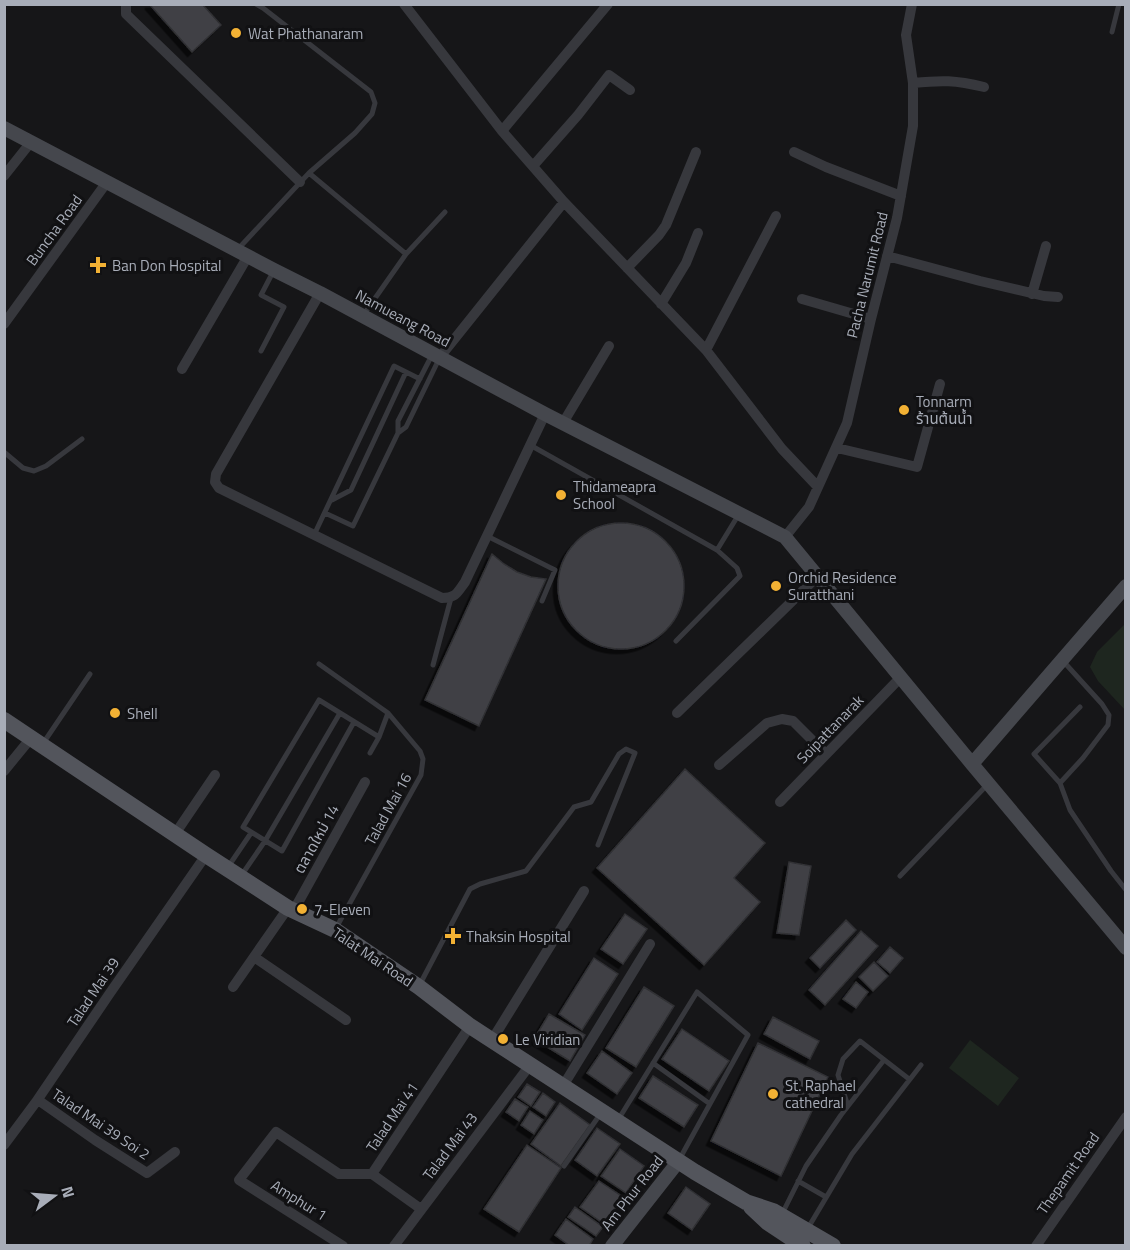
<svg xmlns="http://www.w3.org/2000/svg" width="1130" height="1250" font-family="'Titillium Web','Noto Sans Thai',sans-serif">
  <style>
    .green { fill: #1e261f }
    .building { fill: #404145; stroke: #303034; stroke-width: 1.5; filter: url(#shadow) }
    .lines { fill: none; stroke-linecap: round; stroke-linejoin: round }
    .lane { stroke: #37383d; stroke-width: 5 }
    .street { stroke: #37383d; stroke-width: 10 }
    .secondary { stroke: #45474d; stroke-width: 14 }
    .primary { stroke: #53555c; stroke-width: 16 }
    .poi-dot { fill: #f2b134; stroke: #111113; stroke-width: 2 }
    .labels { text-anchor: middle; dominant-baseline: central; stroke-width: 6; stroke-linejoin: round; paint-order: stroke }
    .poi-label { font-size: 15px; fill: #a8adb8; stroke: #111113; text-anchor: start }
    .street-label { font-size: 15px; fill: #a8adb8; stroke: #111113 }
  </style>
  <defs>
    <filter id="shadow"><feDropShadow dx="-4.5" dy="4.5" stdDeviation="0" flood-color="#0009"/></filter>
  </defs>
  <rect width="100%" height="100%" fill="#161618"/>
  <path class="green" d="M1125,624V710L1098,681L1090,667L1097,652Z
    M970,1040L1019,1078L998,1106L949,1068Z"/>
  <path class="building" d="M150,4H202L221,25L192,52L150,5Z
    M558 586a63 63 0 1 1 126 0a63 63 0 1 1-126 0Z
    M492,554L504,564L517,572L531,577L546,579L479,726L425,700Z
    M685,769L765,843L734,878L760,902L704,965L597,868Z
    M789,862L811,866L799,935L777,933Z
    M625,914L647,929L623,964L601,949Z
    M846,920L856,930L820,968L810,958Z
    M861,931L878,946L825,1005L809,990Z
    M890,947L903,958L890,973L877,962Z
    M594,958L618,974L582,1030L559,1014Z
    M874,962L888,976L873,991L859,977Z
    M856,982L868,992L856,1008L843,999Z
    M644,987L674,1006L636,1067L606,1048Z
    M549,1014L585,1035L570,1061L534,1039Z
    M773,1017L819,1041L810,1059L764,1034Z
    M682,1029L729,1061L709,1091L662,1059Z
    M758,1043L828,1077L781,1176L711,1141Z
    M602,1051L632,1073L617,1094L587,1073Z
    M653,1076L698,1105L684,1127L639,1098Z
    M527,1084L540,1092L531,1106L518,1097Z
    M543,1093L555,1102L546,1116L533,1107Z
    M515,1099L528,1107L519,1121L506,1112Z
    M560,1103L590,1125L561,1166L531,1144Z
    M530,1111L543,1120L534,1134L521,1125Z
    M597,1128L620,1144L597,1176L575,1160Z
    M527,1145L561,1168L519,1232L484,1209Z
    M620,1149L644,1166L626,1193L601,1176Z
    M599,1181L623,1197L604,1224L580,1207Z
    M686,1187L710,1204L692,1230L668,1213Z
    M575,1207L603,1227L596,1236L568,1217Z
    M566,1219L593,1239L589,1246H570L555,1235Z"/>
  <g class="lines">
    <path class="lane" d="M1112,32L1119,4
      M309,173L406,254
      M238,249L309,173L355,133L372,114L375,103L371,92L263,8L256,4
      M364,314L406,254L445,212
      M261,351L284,307L261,295L273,272
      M398,433L406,427L440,357
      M530,445L717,550L737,568L740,576L676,641
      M4,452L23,468L34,471L46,466L82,439
      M332,500L351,490L406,372
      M325,513L353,526L398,433V421L432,355
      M314,535L394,366L420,379
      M487,536L555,570L542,601
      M717,550L739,514
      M1063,661L1102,704L1109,715L1108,725L1083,758L1060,783L1070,810L1111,871L1126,890
      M319,664L388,713L420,751L423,759L421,775L336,928
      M433,665L451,598
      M354,722L282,851L243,827L319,700L379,737
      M44,742L90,674
      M370,753L379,737L388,713
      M1060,783L1034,754L1080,707
      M228,867L251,833
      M241,876L265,841L340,713
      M900,876L987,785
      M419,986L470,889L480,884L526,871L574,807L591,802L619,754L626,749L635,753L598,845
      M653,1063L710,1104
      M848,1106L838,1075L843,1059L860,1041L909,1079
      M618,1120L697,992L748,1035L679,1160
      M564,1166L601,1113
      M798,1181L826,1197
      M782,1214L806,1166L841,1115L884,1060
      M808,1228L852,1154L921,1065"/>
    <path class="street" d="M126,4V14L300,182
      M404,4L502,131L564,202L706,350L782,449L818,487
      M913,83C942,80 955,80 984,87
      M502,131L608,4
      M794,152L826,167L901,196
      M533,166L578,115L609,75L630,90
      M4,176L31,142
      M887,256L980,281L1044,296L1058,297
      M627,268L659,235L666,225L696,152
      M320,293L216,474L215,482L219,488L442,598C456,598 457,593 465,582L545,414
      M1032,294L1046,246
      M802,299L871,319
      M661,304L686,263L698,233
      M4,324L107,182
      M706,350L776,216
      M440,357L564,202
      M182,369L248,256
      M563,423L609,346
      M837,448L917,467L940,384
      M785,537L809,507L847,423L871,319L897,218L913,126V83L906,35L912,4
      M677,713L818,576
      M719,765L767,723L782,719L793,721L826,754
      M4,771L31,738
      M780,802L901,677
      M175,834L215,775
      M294,910L365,782
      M254,957L346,1020
      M233,987L288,908
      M492,1040L584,891
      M563,1086L650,944
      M38,1100L95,1140L147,1173L175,1152
      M4,1145L36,1102L110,993L206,855
      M372,1174L470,1026
      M372,1174L421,1209
      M343,1246L239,1180L276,1132L339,1174H372
      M394,1246L530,1065
      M1036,1246L1126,1117"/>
    <path class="secondary" d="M4,128L274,270L320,293L545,414L785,537L972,764L1126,948
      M972,764L1126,586
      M612,1246L678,1162"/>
    <path class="primary" d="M4,720L206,855L288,908L335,930L419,987L470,1026L695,1172L746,1202L773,1211L833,1246
      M751,1207L767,1222L803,1246"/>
  </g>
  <g class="poi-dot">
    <circle cx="236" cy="33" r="6"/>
    <path d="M95 256h6v6h6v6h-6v6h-6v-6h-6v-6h6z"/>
    <circle cx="904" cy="410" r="6"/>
    <circle cx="561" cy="495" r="6"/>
    <circle cx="776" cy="586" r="6"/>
    <circle cx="115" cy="713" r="6"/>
    <circle cx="302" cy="909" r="6"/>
    <path d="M450 927h6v6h6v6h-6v6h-6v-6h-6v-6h6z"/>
    <circle cx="503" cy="1039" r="6"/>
    <circle cx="773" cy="1094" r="6"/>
  </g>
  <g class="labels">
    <g class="poi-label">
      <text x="248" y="33">Wat Phathanaram</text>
      <text x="112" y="265">Ban Don Hospital</text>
      <text x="916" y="401">Tonnarm<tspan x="916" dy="17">ร้านต้นน้ำ</tspan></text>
      <text x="573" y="486">Thidameapra<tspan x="573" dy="17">School</tspan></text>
      <text x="788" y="577">Orchid Residence<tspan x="788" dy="17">Suratthani</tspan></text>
      <text x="127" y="713">Shell</text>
      <text x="314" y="909">7-Eleven</text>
      <text x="466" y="936">Thaksin Hospital</text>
      <text x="515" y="1039">Le Viridian</text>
      <text x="785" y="1085">St. Raphael<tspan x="785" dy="17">cathedral</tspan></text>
    </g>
    <g class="street-label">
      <text transform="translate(54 230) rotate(-54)">Buncha Road</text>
      <text transform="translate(867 275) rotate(-76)">Pacha Narumit Road</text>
      <text transform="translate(403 318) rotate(28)">Namueang Road</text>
      <text transform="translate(830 729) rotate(-46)">Soipattanarak</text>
      <text transform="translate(388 809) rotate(-61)">Talad Mai 16</text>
      <text transform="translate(316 839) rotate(-61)">ตลาดใหม่ 14</text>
      <text transform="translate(373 957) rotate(34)">Talat Mai Road</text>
      <text transform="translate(93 992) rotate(-56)">Talad Mai 39</text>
      <text transform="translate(392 1117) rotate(-56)">Talad Mai 41</text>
      <text transform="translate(101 1124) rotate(34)">Talad Mai 39 Soi 2</text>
      <text transform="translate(450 1146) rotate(-53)">Talad Mai 43</text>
      <text transform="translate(1068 1173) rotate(-55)">Thepamit Road</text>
      <text transform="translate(632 1193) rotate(-52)">Am Phur Road</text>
      <text transform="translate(299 1200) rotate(32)">Amphur 1</text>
    </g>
  </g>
  <rect width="1130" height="1250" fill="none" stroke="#a8adb8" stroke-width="12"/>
  <g transform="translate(54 1196) rotate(74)" stroke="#111113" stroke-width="4.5" paint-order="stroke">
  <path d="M0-4.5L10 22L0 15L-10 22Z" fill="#a8adb8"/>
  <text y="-9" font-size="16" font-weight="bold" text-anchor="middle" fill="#a8adb8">N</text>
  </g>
</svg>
